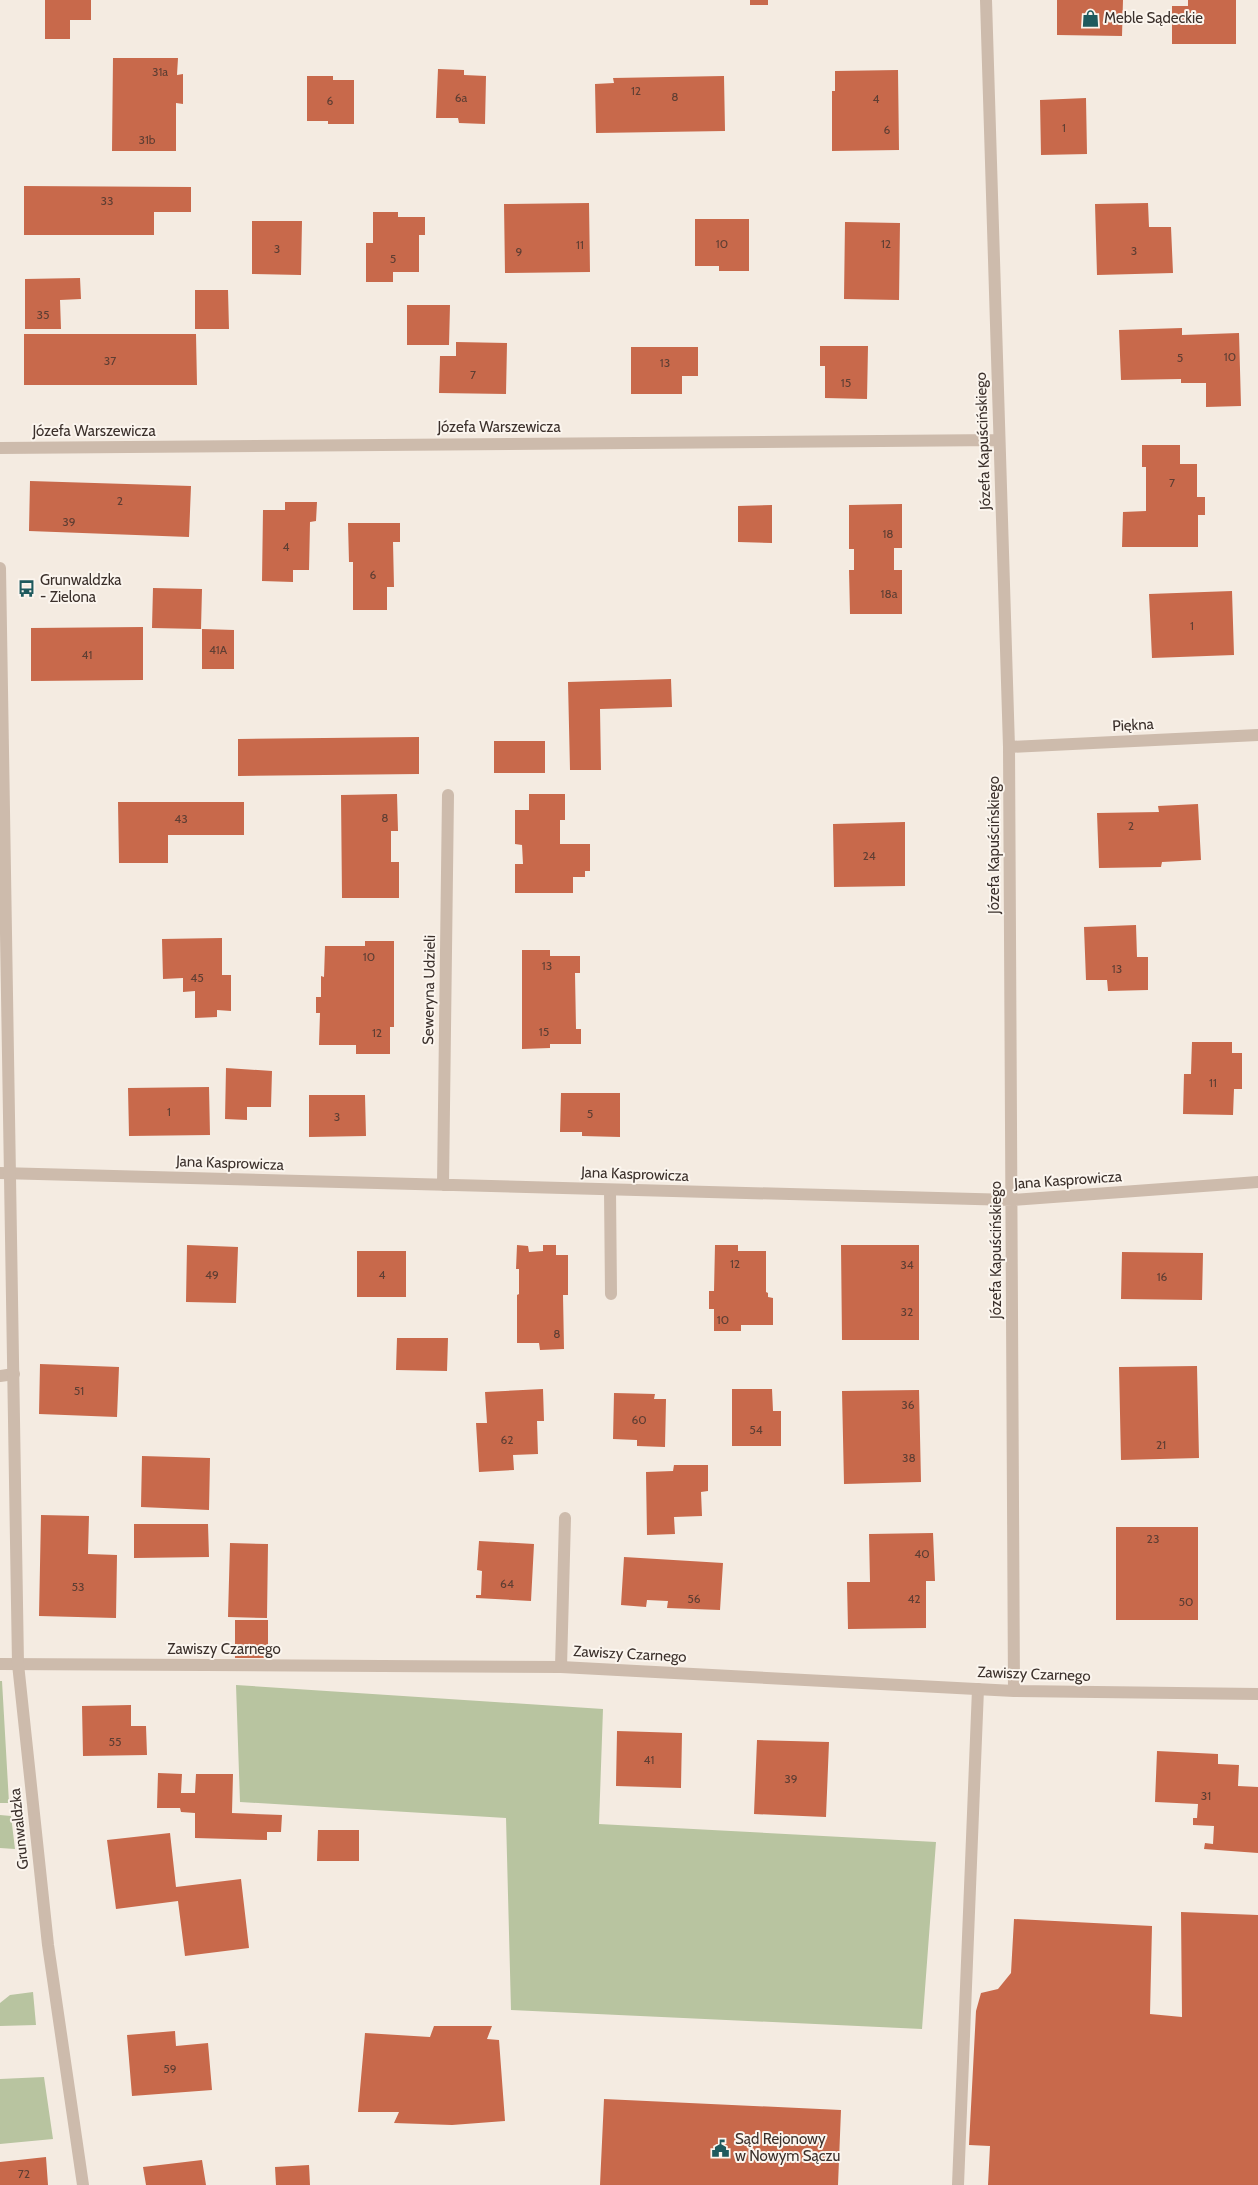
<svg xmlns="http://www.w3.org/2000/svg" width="1258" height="2185" font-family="Cabin,sans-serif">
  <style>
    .green { fill: #b8c4a0 }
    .building { fill: #c8694b }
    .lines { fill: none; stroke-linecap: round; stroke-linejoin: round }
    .service { stroke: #cdbbac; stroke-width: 12 }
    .minor { stroke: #cdbbac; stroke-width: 12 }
    .tertiary { stroke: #cdbbac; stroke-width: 12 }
    .labels { text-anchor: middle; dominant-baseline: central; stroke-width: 4; stroke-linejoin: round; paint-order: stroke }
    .number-label { font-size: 12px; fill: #5e3e33 }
    .poi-label { font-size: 15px; fill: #3b302b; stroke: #fbf5ee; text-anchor: start }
    .street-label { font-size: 15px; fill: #3b302b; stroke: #fbf5ee }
  </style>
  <rect width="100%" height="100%" fill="#f4ebe1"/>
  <path class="green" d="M0,1681H2L9,1803H0Z
    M236,1685L603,1709L599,1824L936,1842L922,2029L511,2010L506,1818L240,1802Z
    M0,1815L11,1816L15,1849L0,1848Z
    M33,1992L36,2025L0,2026V2003L10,1995Z
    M44,2077L53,2139L0,2144V2079Z"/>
  <path class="building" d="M45,0H91V20H70V39H45Z
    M750,0H768V5H750Z
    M1057,0H1123L1122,36L1057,35Z
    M1188,0H1236V44H1172V6H1188Z
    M113,58H178L177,75L183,74V104L176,103V151H112Z
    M438,69L464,70V75L486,76L485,124L459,123L458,118H436Z
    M898,70L899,150L832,151V91H835V71Z
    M307,76H333V80H354V124H328V121H307Z
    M724,76L725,131L596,133L595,84L614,83L613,78Z
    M1086,98L1087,154L1041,155L1040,100Z
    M24,186L191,187V212H154V235H24Z
    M589,203L590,272L505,273L504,204Z
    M1148,203L1149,227H1171L1173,273L1097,275L1095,204Z
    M373,212H398V217H425V235H419V272H393V282H366V243H373Z
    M695,219H749V271H719V266H695Z
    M252,221H302L301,275L252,274Z
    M845,222L900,223L899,300L844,299Z
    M80,278L81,299L60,300L61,329H25V279Z
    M195,290H228L229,329H195Z
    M407,305H450L449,345H407Z
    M1182,328V335L1239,333L1241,406L1206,407V383H1181V379L1121,380L1119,330Z
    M24,334H196L197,385H24Z
    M456,342L507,343L506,394L439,393L440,356H456Z
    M820,346H868L867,399L825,398V366H820Z
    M631,347H698V376H682V394H631Z
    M1142,445H1180V464H1197V497H1205V515H1198V547H1122L1123,512L1146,511V467H1142Z
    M30,481L191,486L189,537L29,531Z
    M285,502H317L316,521L310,522L309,570H293V582L262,581L263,510H285Z
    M902,504V548H894V570H902V614H850L849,570H854V549H849V505Z
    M772,505V543L738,542V506Z
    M348,523H400V542H393L394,587H387V610H353V562H349Z
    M153,588L202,589L201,629L152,628Z
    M1232,591L1234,655L1152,658L1149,594Z
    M143,627V680L31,681V628Z
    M202,629L234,630V669H202Z
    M671,679L672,707L600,709L601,770H570L568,682Z
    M419,737V774L238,776V739Z
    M494,741H545V773H494Z
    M397,794L398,831H391V862H399V898H342L341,795Z
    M529,794H565V820H560V844H590V871H585V877H573V893H515V864H523L522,845L515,844V810H529Z
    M118,802H244V835H168V863H119Z
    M1198,804L1201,860L1162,862L1161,867L1099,868L1097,813L1159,812L1158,806Z
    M905,822V886L834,887L833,824Z
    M1136,925L1137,957H1148V990L1108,991L1107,980H1086L1084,927Z
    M222,938V975H231V1011L217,1010V1017L195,1018V991L183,992V978L163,979L162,939Z
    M365,941H394V1027H390V1054H356V1045H319L320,1013H316V997H321V976L324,977L325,946H365Z
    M522,950H550V956H580V973H575L576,1029H581V1044H550V1048L522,1049Z
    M1192,1042H1232V1053H1242V1089H1234L1233,1115L1183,1114L1184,1074H1191Z
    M226,1068L272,1071L271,1107H247V1120L225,1119Z
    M209,1087L210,1135L129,1136L128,1088Z
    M561,1093H620V1137L582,1136V1132H560Z
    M309,1095H365L366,1136L309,1137Z
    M187,1245L238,1247L236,1303L186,1302Z
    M517,1245L528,1246L529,1252L543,1251V1245H556V1255H568V1295H563L564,1349L540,1350L539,1343H517V1295L519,1294V1269H516Z
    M715,1245H738V1251H766V1292L768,1293V1297L773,1298V1325H741V1331H714V1309H709V1291H714Z
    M841,1245H919V1340H842Z
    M357,1251H406V1297H357Z
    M1122,1252L1203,1253L1202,1300L1121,1299Z
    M397,1338H448L447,1371L396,1370Z
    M40,1364L119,1367L117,1417L39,1414Z
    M1197,1366L1199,1458L1121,1460L1119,1367Z
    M543,1389L544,1421H537L538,1454L513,1455L514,1470L479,1472L476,1423H487L485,1392Z
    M732,1389H772L773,1411H781V1446H732Z
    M919,1390L921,1482L844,1484L842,1391Z
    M614,1393L655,1394L654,1399H666L665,1447L637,1446V1440L613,1439Z
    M142,1456L210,1458L209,1510L141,1507Z
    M674,1465H708V1491L701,1492L702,1516L674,1517L675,1534L647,1535L646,1472L673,1471Z
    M41,1515L89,1516L88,1554L117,1555L116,1618L39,1616Z
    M134,1524H208L209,1557L134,1558Z
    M1116,1527H1198V1620H1116Z
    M933,1533L935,1581H926V1628L848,1629L847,1582H870L869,1534Z
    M479,1541L534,1544L531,1601L476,1598V1595H481L482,1571L477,1570Z
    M230,1543L268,1544L267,1618L228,1617Z
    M624,1557L723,1563L720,1610L667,1608L668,1601L647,1600L646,1607L621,1605Z
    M235,1620H268V1658H235Z
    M131,1705V1726H146L147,1755L83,1756L82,1706Z
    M617,1731L682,1733L681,1788L616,1786Z
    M757,1740L829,1742L826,1817L754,1814Z
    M1157,1751L1218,1754V1764L1239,1765L1238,1786L1258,1787V1853L1204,1849L1205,1843L1213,1844L1214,1826L1193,1825V1818H1197L1198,1804L1155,1802Z
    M158,1773L182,1774L181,1793H195L196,1774H233L232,1813L282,1815L281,1832H267V1840L195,1838V1813L181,1812L180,1808H157Z
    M318,1830H359V1861H317Z
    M170,1833L176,1887L241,1879L249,1948L185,1956L178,1901L116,1909L107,1840Z
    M1181,1912L1258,1915V2185H988L990,2146L969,2145L976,2011L981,1993L998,1989L1011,1973L1014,1919L1152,1926L1150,2014L1182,2017Z
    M434,2026H492L487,2039L499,2040L505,2121L452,2125L394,2123L399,2112H358L365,2033L430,2037Z
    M175,2031L176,2046L208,2043L212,2090L132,2096L127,2035Z
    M604,2099L841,2110L838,2185H600Z
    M46,2157L48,2185H0V2162Z
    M202,2160L206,2185H146L143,2167Z
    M309,2165L310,2185H276L275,2167Z"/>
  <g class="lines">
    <path class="service" d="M610,1190L611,1294
      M0,1376L14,1374
      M561,1667L565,1518
      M958,2185L978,1689"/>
    <path class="minor" d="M986,0L1009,747L1014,1691
      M0,448L999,440
      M1009,747L1258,735
      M0,1173L1012,1200L1258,1182
      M443,1185L448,795
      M0,1664L561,1667L1014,1691L1258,1694"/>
    <path class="tertiary" d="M0,568L18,1664L48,1945L83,2185"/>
  </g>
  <defs>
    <symbol id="shop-bare" viewBox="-9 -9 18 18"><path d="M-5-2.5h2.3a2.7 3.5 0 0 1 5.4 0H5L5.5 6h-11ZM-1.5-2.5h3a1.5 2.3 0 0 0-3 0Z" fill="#1f5a5e" stroke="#fbf5ee" stroke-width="2.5" paint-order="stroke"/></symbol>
    <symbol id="bus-bare" viewBox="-9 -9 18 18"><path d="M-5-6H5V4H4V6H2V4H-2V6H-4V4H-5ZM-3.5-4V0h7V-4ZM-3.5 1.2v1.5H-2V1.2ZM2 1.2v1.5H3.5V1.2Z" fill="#1f5a5e" stroke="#fbf5ee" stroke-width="2.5" paint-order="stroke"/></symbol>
    <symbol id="civic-bare" viewBox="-9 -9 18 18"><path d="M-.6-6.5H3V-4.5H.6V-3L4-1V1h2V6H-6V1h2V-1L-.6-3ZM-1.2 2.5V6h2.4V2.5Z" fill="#1f5a5e" stroke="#fbf5ee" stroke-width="2.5" paint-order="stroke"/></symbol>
  </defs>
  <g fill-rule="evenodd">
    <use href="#shop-bare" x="1078" y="6" width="25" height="25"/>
    <use href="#bus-bare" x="14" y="576" width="25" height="25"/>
    <use href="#civic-bare" x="708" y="2136" width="25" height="25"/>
  </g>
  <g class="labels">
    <g class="number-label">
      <text x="160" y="71">31a</text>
      <text x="636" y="90">12</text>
      <text x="675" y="96">8</text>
      <text x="461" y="97">6a</text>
      <text x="876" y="98">4</text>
      <text x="330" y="100">6</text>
      <text x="1064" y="127">1</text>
      <text x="887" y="129">6</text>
      <text x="147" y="139">31b</text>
      <text x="107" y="200">33</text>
      <text x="722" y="243">10</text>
      <text x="886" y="243">12</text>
      <text x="580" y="244">11</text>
      <text x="277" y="248">3</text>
      <text x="1134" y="250">3</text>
      <text x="519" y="251">9</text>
      <text x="393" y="258">5</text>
      <text x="43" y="314">35</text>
      <text x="1230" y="356">10</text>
      <text x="1180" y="357">5</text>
      <text x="110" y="360">37</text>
      <text x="665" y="362">13</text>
      <text x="473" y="374">7</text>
      <text x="846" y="382">15</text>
      <text x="1172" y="482">7</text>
      <text x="120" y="500">2</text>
      <text x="69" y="521">39</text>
      <text x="888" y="533">18</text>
      <text x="286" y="546">4</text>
      <text x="373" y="574">6</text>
      <text x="889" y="593">18a</text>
      <text x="1192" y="625">1</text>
      <text x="218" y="649">41A</text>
      <text x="87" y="654">41</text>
      <text x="385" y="817">8</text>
      <text x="181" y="818">43</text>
      <text x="1131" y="825">2</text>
      <text x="869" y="855">24</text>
      <text x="369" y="956">10</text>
      <text x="547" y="965">13</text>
      <text x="1117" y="968">13</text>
      <text x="197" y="977">45</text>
      <text x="544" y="1031">15</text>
      <text x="377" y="1032">12</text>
      <text x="1213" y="1082">11</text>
      <text x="169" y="1111">1</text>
      <text x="590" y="1113">5</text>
      <text x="337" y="1116">3</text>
      <text x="735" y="1263">12</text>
      <text x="907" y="1264">34</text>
      <text x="212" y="1274">49</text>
      <text x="382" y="1274">4</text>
      <text x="1162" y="1276">16</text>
      <text x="907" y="1311">32</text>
      <text x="723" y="1319">10</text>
      <text x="557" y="1333">8</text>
      <text x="79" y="1390">51</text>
      <text x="908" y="1404">36</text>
      <text x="639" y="1419">60</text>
      <text x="756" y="1429">54</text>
      <text x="507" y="1439">62</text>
      <text x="1161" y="1444">21</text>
      <text x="909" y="1457">38</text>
      <text x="1153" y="1538">23</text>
      <text x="922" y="1553">40</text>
      <text x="507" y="1583">64</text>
      <text x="78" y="1586">53</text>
      <text x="694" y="1598">56</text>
      <text x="914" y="1598">42</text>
      <text x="1186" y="1601">50</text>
      <text x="115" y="1741">55</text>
      <text x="649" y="1759">41</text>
      <text x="791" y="1778">39</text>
      <text x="1206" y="1795">31</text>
      <text x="170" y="2068">59</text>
      <text x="24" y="2173">72</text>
    </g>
    <g class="poi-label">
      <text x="1104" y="18">Meble Sądeckie</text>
      <text x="40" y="580">Grunwaldzka<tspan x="40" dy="17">- Zielona</tspan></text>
      <text x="735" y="2139">Sąd Rejonowy<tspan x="735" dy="17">w Nowym Sączu</tspan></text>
    </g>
    <g class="street-label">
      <text x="499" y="427">Józefa Warszewicza</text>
      <text x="94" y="431">Józefa Warszewicza</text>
      <text transform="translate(983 441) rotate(-92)">Józefa Kapuścińskiego</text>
      <text transform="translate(1133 725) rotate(-3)">Piękna</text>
      <text transform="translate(994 845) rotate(-90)">Józefa Kapuścińskiego</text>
      <text transform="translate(429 990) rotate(-89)">Seweryna Udzieli</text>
      <text transform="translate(230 1163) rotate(2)">Jana Kasprowicza</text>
      <text transform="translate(635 1174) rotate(2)">Jana Kasprowicza</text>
      <text transform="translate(1068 1180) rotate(-4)">Jana Kasprowicza</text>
      <text transform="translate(996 1250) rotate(-90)">Józefa Kapuścińskiego</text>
      <text x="224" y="1649">Zawiszy Czarnego</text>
      <text transform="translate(630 1654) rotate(3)">Zawiszy Czarnego</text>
      <text transform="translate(1034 1674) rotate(2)">Zawiszy Czarnego</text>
      <text transform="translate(19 1829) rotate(-96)">Grunwaldzka</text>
    </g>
  </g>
</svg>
